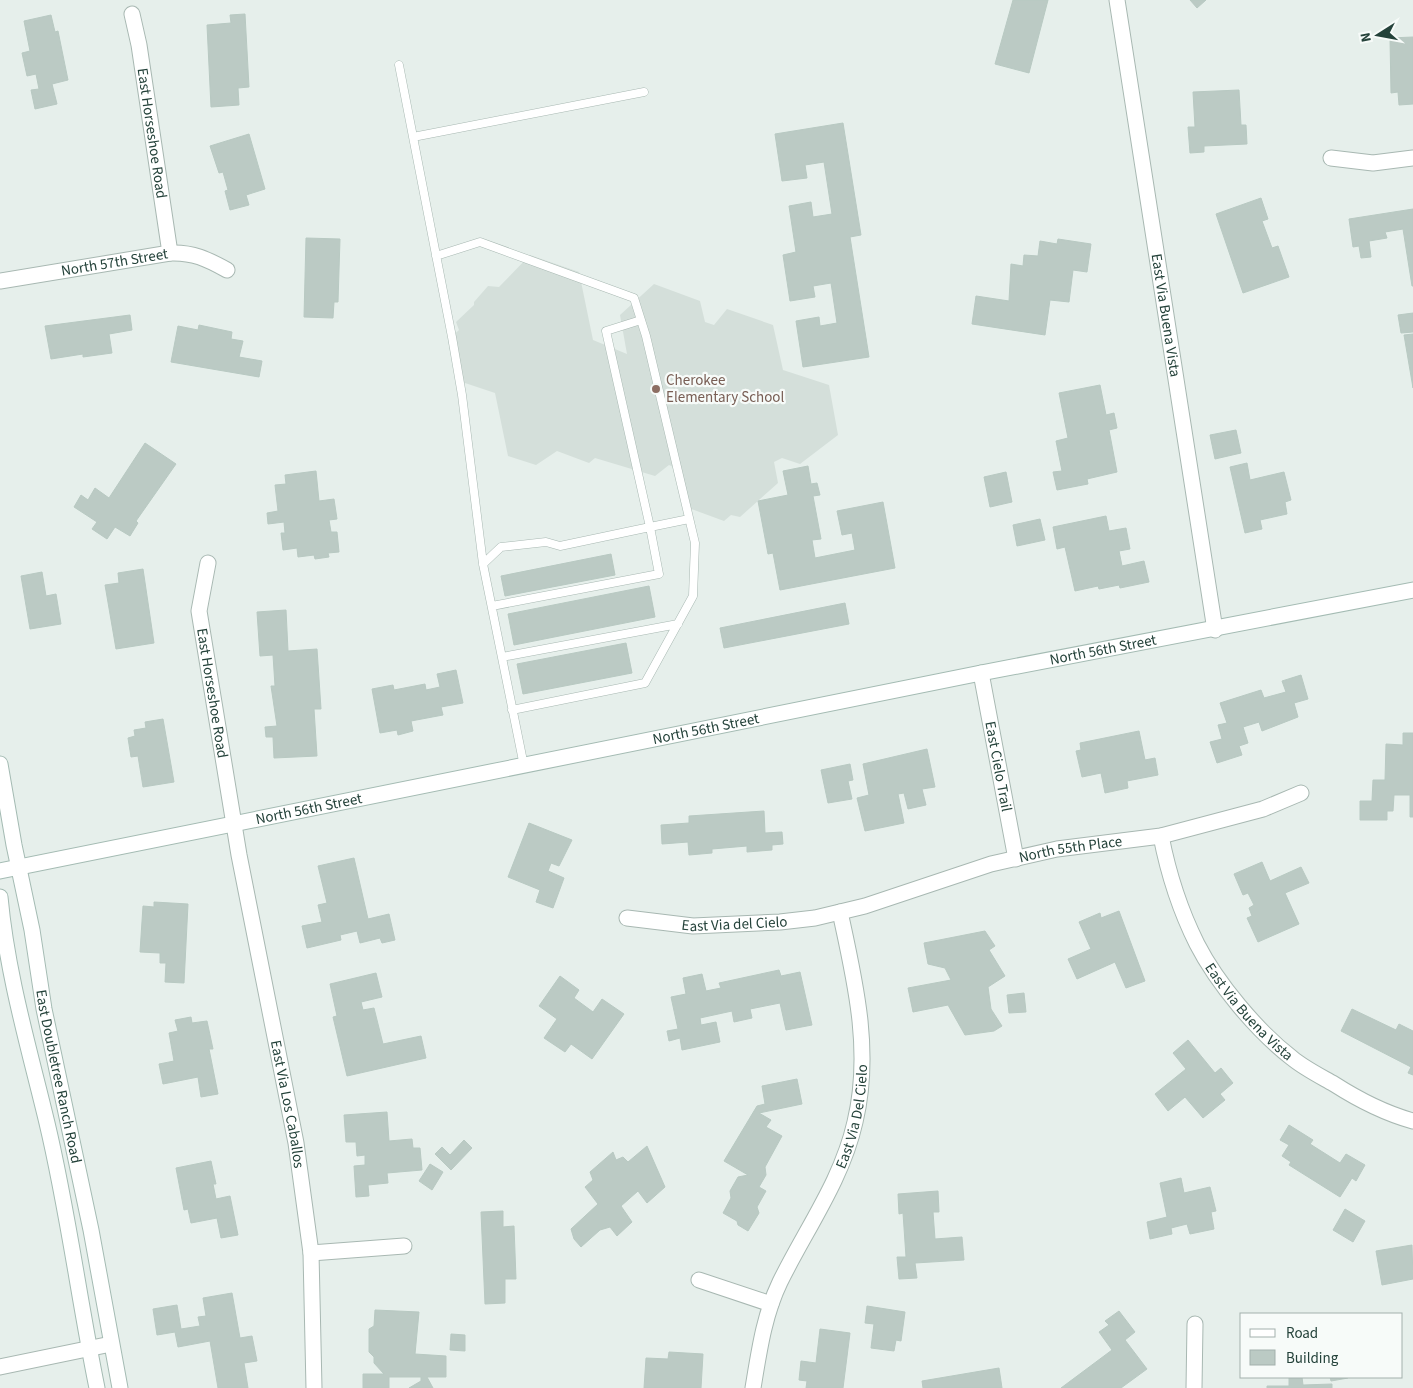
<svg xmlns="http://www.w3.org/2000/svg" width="1413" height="1388" font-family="'Source Sans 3',sans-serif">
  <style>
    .built { fill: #d4dfda }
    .building { fill: #bbcac4; stroke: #b8c9c2 }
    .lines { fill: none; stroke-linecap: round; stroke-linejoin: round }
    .lane-casing { stroke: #a8b8b2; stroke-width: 9 }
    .street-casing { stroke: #a8b8b2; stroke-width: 17 }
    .secondary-casing { stroke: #a4bbb3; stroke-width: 17 }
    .lane { stroke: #fff; stroke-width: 8 }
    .street { stroke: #fff; stroke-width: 15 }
    .secondary { stroke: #fff; stroke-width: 15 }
    .education-dot { fill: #8d6e63; stroke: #f7fbf9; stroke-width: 2 }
    .labels { text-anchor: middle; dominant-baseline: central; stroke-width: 4.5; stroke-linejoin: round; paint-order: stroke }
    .street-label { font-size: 15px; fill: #24423a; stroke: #f7fbf9 }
    .education-label { font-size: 15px; fill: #785e54; stroke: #f7fbf9; text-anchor: start }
  </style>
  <rect width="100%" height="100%" fill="#e6efeb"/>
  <path class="built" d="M530,255L579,272L593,340L627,354L620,315L654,284L700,301L705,322L714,325L727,309L773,325L783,370L829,385L838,435L800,464L782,458L774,462L778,483L740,517L731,515L724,521L686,507L680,470L669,465L655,476L595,458L589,463L557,451L536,465L508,456L495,393L456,380L448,340L459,330L456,322L474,305V302L488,286L499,287Z"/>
  <path class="building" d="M1013,0H1048L1029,73L995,64Z
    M1190,0H1206L1197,8Z
    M245,14L249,87L238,88L239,105L211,107L207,25L231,23L230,15Z
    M51,15L55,32L58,31L68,80L52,84L57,104L35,109L31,90L39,89L36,74L27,76L22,53L30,51L24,21Z
    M1413,37V104L1399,105L1398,92L1391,93L1390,38Z
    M1239,90L1241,125H1246L1247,144L1204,146V152L1190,153L1188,127H1195L1193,92Z
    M843,123L861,235L850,237L869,357L803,367L796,321L819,317L820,326L837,323L831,283L813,286L815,297L790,301L783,255L796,252L789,206L811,202L813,217L832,214L824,162L805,165L807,178L782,181L775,134Z
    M249,134L265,189L246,195L249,205L230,210L225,191L228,190L223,172L219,173L210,146Z
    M1261,198L1268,219L1262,221L1272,248L1278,246L1289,277L1243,293L1216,214Z
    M1413,209V286H1412L1403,229L1385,232L1387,238L1369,241L1371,257L1361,258L1359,246L1353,247L1349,219Z
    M306,238L340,239L338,302H334L333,318L304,317Z
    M1058,239L1091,244L1087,272L1073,270L1069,302L1050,300L1045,335L972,324L976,296L1009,301L1011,264L1023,266L1024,255L1038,256L1040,241L1057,244Z
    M1413,313V332L1401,333L1398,315Z
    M130,315L132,330L109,334L112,353L83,357V354L51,359L45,326Z
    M199,325L232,332L231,339L243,341L239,357L262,361L259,377L171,362L178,326L198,330Z
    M1413,334V388L1404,335Z
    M1100,385L1106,415L1114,413L1117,428L1109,430L1117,472L1087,479L1088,484L1057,490L1053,472L1062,471L1056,441L1068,438L1059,393Z
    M1236,430L1241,453L1215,459L1210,435Z
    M145,443L176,464L136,521L138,523L130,536L115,527L107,539L92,529L97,522L74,507L81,495L88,500L95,488L109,498Z
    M1247,463L1250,480L1284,472L1291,500L1285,502L1287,514L1260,520L1262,529L1245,533L1230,467Z
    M808,466L811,484L817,483L820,495L813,496L821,539L812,540L815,558L855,550L852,533L842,535L837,511L883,502L895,568L780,590L773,553L768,554L758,501L788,495L783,471Z
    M316,471L319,501L334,499L337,519L329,520L331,532H337L339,552L328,553L329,557L315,559L314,555L298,557L297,548L283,550L281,533H285L284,522L268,524L267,513L278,511L275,485L286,484L285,475Z
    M1006,472L1012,502L990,507L984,477Z
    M1106,516L1109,531L1126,528L1130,549L1119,551L1122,566L1144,561L1149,582L1120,588L1119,585L1099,589L1098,586L1075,591L1065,547L1057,549L1053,527Z
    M1040,519L1045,540L1017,546L1013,525Z
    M611,554L615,575L505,596L501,576Z
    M143,569L154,643L116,649L105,585L119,583L118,573Z
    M42,572L46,596L56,594L61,624L30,629L21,576Z
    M649,586L655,617L514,645L508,614Z
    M845,603L849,624L724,648L720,628Z
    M286,610L288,651L317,649L321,709H314L317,756L274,758L273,737H266L265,727L277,726L271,686H275L273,655L260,656L257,612Z
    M626,643L632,673L523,694L517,664Z
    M456,670L463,703L441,707L443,715L411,721L413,731L398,735L397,730L380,733L372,689L393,685L394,690L425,684L426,690L440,687L437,674Z
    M1301,675L1308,699L1294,703L1298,717L1262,731L1259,722L1243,727L1248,743L1239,746L1242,755L1217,763L1210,742L1222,739L1218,725L1227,723L1220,703L1261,690L1264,698L1286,692L1282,681Z
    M163,719L174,782L143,787L138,756L131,757L128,738L135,736L134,730L146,728L145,722Z
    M1139,731L1145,760L1155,758L1158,775L1127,781L1128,788L1105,793L1101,773L1082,777L1076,751L1081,750L1080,743Z
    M1403,733H1413V817H1410V795H1394L1393,811H1387V820H1360V801H1372L1373,780H1385L1386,744L1403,745Z
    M927,749L935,787L922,789L926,805L908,809L904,793L898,794L904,823L865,831L857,798L869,795L863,764Z
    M850,764L853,780L848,781L852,799L828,803L821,770Z
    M764,811L765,833L782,832L783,844L772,845V850L747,852V846L712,849V853L689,855L688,842L662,844L661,825L689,823V816Z
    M529,823L572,840L559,866L551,863L548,871L564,878L553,908L536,902L540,890L508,877Z
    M354,858L368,919L389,914L395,940L382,943L380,938L360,943L357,931L340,935L341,940L307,948L302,926L322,922L318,905L327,903L318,866Z
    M1262,862L1270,881L1301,867L1309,883L1285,893L1299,924L1258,942L1247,918L1252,916L1249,908L1254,905L1248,893L1243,895L1234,874Z
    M154,902L188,904L184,983L165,982L166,963H160V953L140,952L143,906L154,907Z
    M1119,911L1145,981L1126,988L1115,962L1077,979L1068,959L1091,949L1079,922L1100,913L1101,918Z
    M985,931L995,946L989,950L1005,976L988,987L991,1009L1002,1026L994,1031L965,1035L948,1005L913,1012L908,988L951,980L945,968L928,964L924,943Z
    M779,970L781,976L800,972L812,1025L786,1030L780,1003L750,1009L752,1018L734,1022L732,1011L700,1018L701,1025L716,1022L720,1042L682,1050L680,1038L669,1041L667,1031L678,1029L671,997L686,994L683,978L702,974L706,991L721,988L719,983Z
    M376,973L382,997L361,1002L363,1010L374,1008L383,1044L421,1036L426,1058L347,1076L333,1017L337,1016L330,984Z
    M560,976L579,990L574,998L593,1012L602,999L624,1014L592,1059L571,1044L565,1052L544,1038L557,1019L539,1006Z
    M1024,993L1026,1012L1009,1013L1007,995Z
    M1352,1009L1396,1030L1399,1024L1413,1031V1075L1408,1073L1411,1067L1341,1031Z
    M191,1017L192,1023L207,1021L213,1049H209L218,1094L201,1097L198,1077L163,1084L159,1064L174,1061L169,1033L178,1031L175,1020Z
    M1188,1040L1215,1073L1221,1068L1233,1083L1220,1094L1225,1100L1203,1118L1185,1097L1168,1111L1155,1094L1186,1069L1173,1053Z
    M797,1079L802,1104L759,1113L771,1120L766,1127L782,1136L765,1167L766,1175L759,1187L766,1191L757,1207L759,1213L748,1231L738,1225L737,1221L723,1213L731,1198L730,1191L738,1177L748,1175L724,1161L757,1106L765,1104L762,1086Z
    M387,1112L389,1141L412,1139L413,1148H420L422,1170L387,1173L388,1183L368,1185L369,1196L356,1197L354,1166L365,1165V1155L357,1156L356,1142H346L344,1115Z
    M1289,1125L1313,1140L1310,1144L1340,1163L1346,1154L1365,1165L1356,1181L1352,1178L1340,1197L1289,1165L1291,1162L1282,1156L1289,1145L1280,1140Z
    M464,1140L472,1148L451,1170L435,1154L442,1147L450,1155Z
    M647,1146L665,1187L647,1203L638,1191L621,1206L632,1222L617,1236L610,1227L600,1230L581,1247L574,1239L571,1229L598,1204L585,1187L593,1180L590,1172L613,1152L616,1160L623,1157L628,1162Z
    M211,1161L216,1184H213L216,1199L230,1196L238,1235L221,1238L217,1218L191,1223L188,1209L184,1210L176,1168Z
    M430,1164L443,1172L432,1190L419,1181Z
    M1181,1178L1184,1193L1210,1187L1216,1211L1211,1212L1214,1229L1190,1234L1187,1224L1171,1228L1172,1234L1150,1239L1147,1222L1167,1217L1160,1183Z
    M938,1191L939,1212H933L935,1239L962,1237L964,1260L915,1263L917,1278L899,1279L897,1257H906L903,1213L899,1214L898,1194Z
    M1345,1209L1365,1221L1353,1242L1333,1230Z
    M503,1211V1227L514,1226L516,1279H505V1303L485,1304L481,1212Z
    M1412,1245L1413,1279L1382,1285L1376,1251Z
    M232,1293L240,1338L252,1336L257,1361L244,1363L248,1388H218L210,1341L178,1347L175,1332L157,1335L153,1309L177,1305L181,1329L200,1326L198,1317L206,1316L203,1298Z
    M867,1306L905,1312L901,1341L896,1340L894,1351L871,1348L874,1324L865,1323Z
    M375,1310L419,1312L415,1354L446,1356V1377H427L433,1388H409L421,1381V1377H389V1388H363V1374H384L374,1363V1357L369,1352V1329L374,1326Z
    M1119,1311L1135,1332L1125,1340L1147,1369L1121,1388H1061L1112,1350L1099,1332L1109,1325L1105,1321Z
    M820,1329L850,1333L843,1388H806L807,1381L799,1380L801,1361L816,1363Z
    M451,1334L465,1335V1351L450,1350Z
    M669,1352L703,1354L701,1388H644L646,1358L668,1359Z
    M999,1368L1002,1388H923L922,1381Z
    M1289,1377H1302L1303,1385L1332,1384V1388H1267V1386H1289Z
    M1330,1377H1348V1378L1331,1381Z"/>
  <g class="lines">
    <defs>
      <path id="lane" d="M399,65L452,337L462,395L483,564L524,766
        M413,137L644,92
        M436,256L480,242L634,298L646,336L695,543L693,596L645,683L512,710
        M483,564L501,547L546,542L560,546L650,527L606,331L641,320
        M492,606L659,574L650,527L689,519
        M502,657L678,624"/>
      <g id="street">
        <path id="s1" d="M1117,0L1215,630"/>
        <path id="s2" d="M132,14L139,45L170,253"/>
        <path d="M1331,158L1373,163L1413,158"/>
        <path id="s3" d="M0,281L170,253C193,252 207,259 227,270"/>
        <path id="s4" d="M208,563L199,611L239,855L296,1143L311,1253L314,1388"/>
        <path id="s5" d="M981,673L1016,859"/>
        <path id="s6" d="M1161,836C1168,872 1180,910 1197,944C1217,983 1257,1031 1292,1058C1304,1068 1320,1076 1334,1084C1359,1100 1384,1113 1413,1121"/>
        <path id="s7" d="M627,918L693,926L780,922L815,918L865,906L991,864L1057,849L1161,836L1263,809L1301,793"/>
        <path d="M311,1253L404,1246"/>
        <path d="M699,1280L771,1304"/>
        <path d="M0,1367L111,1344"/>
        <path id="s8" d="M753,1388C759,1352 764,1315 780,1282C806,1229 842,1180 855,1122C872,1051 855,981 840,912"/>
        <path d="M1194,1388L1195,1324"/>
      </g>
      <g id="secondary">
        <path id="s9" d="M0,764L14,845L32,930L44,1009L91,1230L120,1388"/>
        <path id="s10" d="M0,871L981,673L1413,590"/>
        <path d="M0,897C7,974 29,1048 47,1123C68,1211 79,1300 97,1388"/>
      </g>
    </defs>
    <use href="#lane" class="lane-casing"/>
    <use href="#street" class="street-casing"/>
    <use href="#secondary" class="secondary-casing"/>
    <use href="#lane" class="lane"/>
    <use href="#street" class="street"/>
    <use href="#secondary" class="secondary"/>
  </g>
  <circle class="education-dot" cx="656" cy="389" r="5"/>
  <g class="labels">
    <g class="street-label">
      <text stroke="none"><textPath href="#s2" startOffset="121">East Horseshoe Road</textPath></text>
      <text stroke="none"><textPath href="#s3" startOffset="116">North 57th Street</textPath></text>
      <text stroke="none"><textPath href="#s1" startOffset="319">East Via Buena Vista</textPath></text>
      <text stroke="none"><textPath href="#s10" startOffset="1125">North 56th Street</textPath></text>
      <text stroke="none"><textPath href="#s4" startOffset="132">East Horseshoe Road</textPath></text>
      <text stroke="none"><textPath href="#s10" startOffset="720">North 56th Street</textPath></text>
      <text stroke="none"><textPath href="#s5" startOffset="95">East Cielo Trail</textPath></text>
      <text stroke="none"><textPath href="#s10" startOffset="315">North 56th Street</textPath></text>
      <text stroke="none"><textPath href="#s7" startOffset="454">North 55th Place</textPath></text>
      <text stroke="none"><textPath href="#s7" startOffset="108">East Via del Cielo</textPath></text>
      <text stroke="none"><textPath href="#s6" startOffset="200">East Via Buena Vista</textPath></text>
      <text stroke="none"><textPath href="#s9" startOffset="318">East Doubletree Ranch Road</textPath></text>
      <text stroke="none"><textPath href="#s4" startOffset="550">East Via Los Caballos</textPath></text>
      <text stroke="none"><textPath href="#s8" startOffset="292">East Via Del Cielo</textPath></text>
    </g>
    <g class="education-label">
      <text x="666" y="380">Cherokee<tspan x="666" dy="17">Elementary School</tspan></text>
    </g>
  </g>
  <rect x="1240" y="1313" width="162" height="65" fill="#f7fbf9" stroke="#a3b1ad"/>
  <rect x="1250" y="1329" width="25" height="8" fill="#ffffff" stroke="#a3b1ad"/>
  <text x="1286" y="1338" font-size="15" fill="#24423a">Road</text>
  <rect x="1250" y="1350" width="25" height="15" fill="#bbcac4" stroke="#a3b1ad"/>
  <text x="1286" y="1363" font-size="15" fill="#24423a">Building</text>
  <g transform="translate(1378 35) rotate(259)" stroke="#f7fbf9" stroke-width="4" paint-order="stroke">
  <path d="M0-4L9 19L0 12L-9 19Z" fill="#24423a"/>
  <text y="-8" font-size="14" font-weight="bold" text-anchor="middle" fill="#24423a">N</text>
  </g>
</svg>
